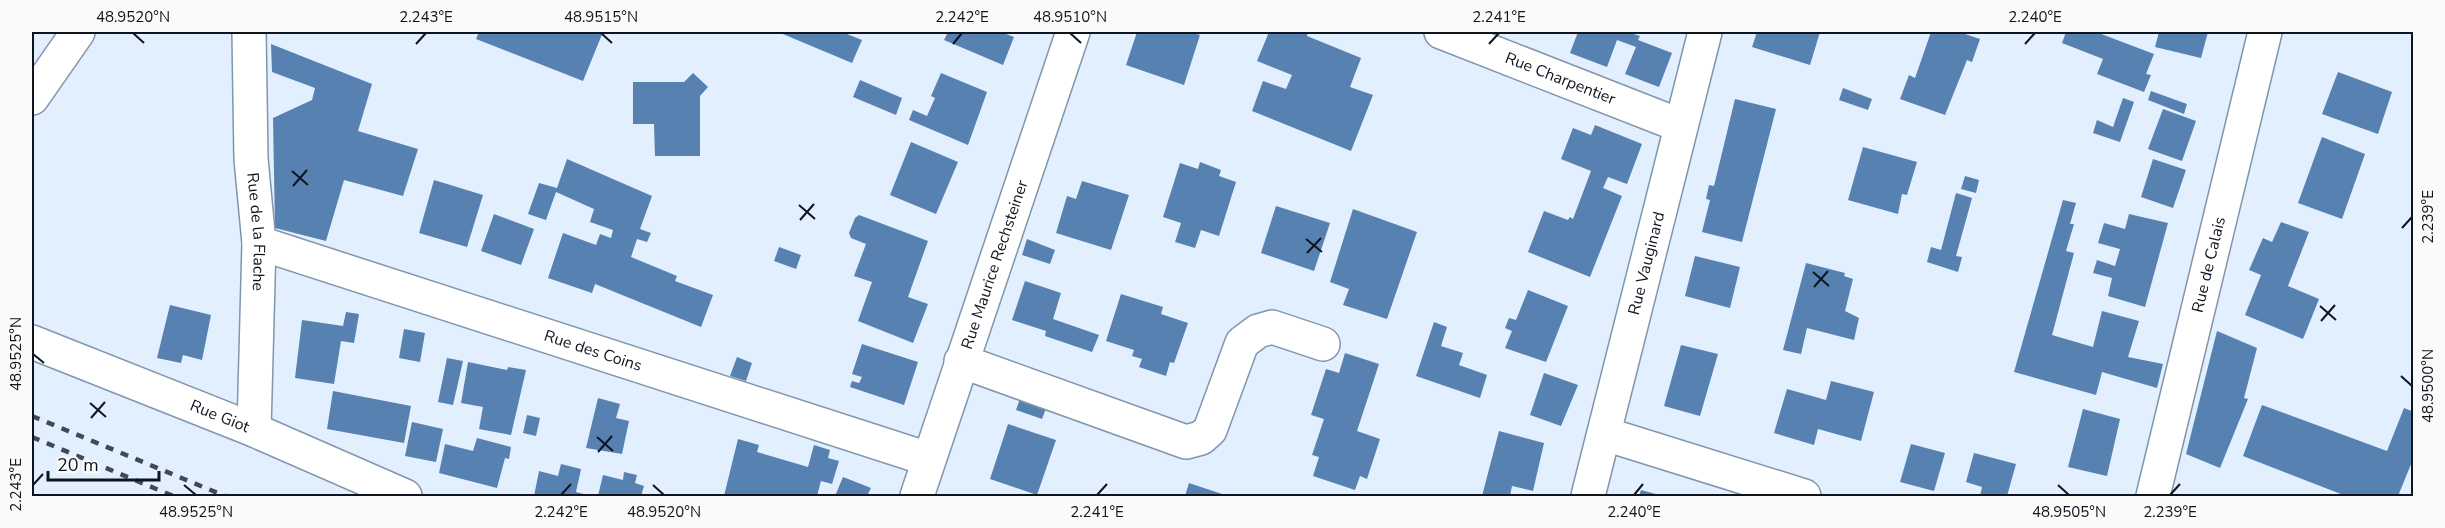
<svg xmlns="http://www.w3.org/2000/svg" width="2445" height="528" font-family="'Nunito Sans',sans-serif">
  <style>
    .building { fill: #5781b0 }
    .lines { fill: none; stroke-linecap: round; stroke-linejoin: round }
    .minor-casing { stroke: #8195ac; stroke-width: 36 }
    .minor { stroke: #fff; stroke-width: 33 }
    .rail { stroke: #414a54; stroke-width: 4.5; stroke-dasharray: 8 8; stroke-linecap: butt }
    .ticks { fill: none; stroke: #0e151e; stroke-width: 2 }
    .labels { text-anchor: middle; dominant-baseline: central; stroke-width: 4.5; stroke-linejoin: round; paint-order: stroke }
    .street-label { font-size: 16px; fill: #0e151e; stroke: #fafafa }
    .neatline { fill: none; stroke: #0e151e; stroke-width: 2 }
    .ticks-label { font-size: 15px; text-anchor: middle; fill: #0e151e }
  </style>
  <rect width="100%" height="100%" fill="#e2effe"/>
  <path class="building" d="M479,32H603L583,81L476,39Z
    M778,32H842L862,40L852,63Z
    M948,32H1001L1014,37L1003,65L944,40Z
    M1137,32H1189L1200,35L1184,85L1126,65Z
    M1269,32H1308L1307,36L1361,58L1350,87L1373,95L1351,151L1252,111L1263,81L1286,89L1292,75L1257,61Z
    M1578,32H1627L1640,36L1638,40L1672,53L1659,87L1625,74L1636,47L1617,40L1607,67L1570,53Z
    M1757,32H1820L1810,65L1752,47Z
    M1931,32H1959L1980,39L1972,62L1967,60L1945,115L1900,99L1909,75L1915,78Z
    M2066,32H2096L2154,54L2146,74L2151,75L2144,92L2097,74L2103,59L2062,43Z
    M2159,32H2208L2201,58L2155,47Z
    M271,44L372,84L358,131L418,149L403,196L344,180L326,241L275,228L273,118L312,100L315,88L272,72Z
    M2338,72L2392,92L2378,134L2322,114Z
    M693,73L708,87L700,96V156H655L654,124H633V82H684Z
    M941,73L987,92L968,145L909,120L913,110L927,116L935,98L931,96Z
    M860,80L902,98L896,115L853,97Z
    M1843,88L1872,99L1868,110L1839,100Z
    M2151,91L2187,104L2184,114L2148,100Z
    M2123,98L2134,102L2120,142L2093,133L2097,120L2113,127Z
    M1735,99L1776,109L1742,242L1702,232L1710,200L1706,199L1709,185L1714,186Z
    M2163,109L2196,121L2182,161L2148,149Z
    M1595,125L1642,144L1627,184L1608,177L1603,188L1622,196L1590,277L1528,252L1544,211L1568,220L1570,217L1573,219L1591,171L1561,159L1573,128L1591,135Z
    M2322,137L2365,154L2342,219L2298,203Z
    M911,142L958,162L936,214L890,195Z
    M1863,147L1917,162L1907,195L1902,194L1898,214L1848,200Z
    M567,159L652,196L640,229L651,233L647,242L637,239L631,257L677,276L675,281L713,295L701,327L595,284L592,293L548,278L563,233L596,245L600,234L611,238L613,230L590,222L594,209L556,192L546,220L528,214L539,183L557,188Z
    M2153,159L2186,170L2173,208L2141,197Z
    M1200,162L1221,170L1219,176L1236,182L1219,236L1201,230L1195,248L1175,242L1181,223L1163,217L1180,163L1198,169Z
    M1965,176L1979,180L1976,193L1961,189Z
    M434,180L483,195L467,247L419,233Z
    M1082,181L1129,195L1111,250L1056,233L1067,196L1076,199Z
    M1956,193L1972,198L1956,256L1962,257L1958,272L1927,262L1931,247L1941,250Z
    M2063,200L2076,203L2070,224H2074L2066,251L2074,253L2052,335L2093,347L2102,311L2139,321L2128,357L2163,364L2157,388L2102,372L2096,395L2014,372Z
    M1276,206L1330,223L1314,271L1261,253Z
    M1353,209L1417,232L1387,319L1343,305L1349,289L1330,282Z
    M494,214L534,229L521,265L481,251Z
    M2129,214L2168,223L2145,307L2108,296L2112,278L2093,273L2097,260L2115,266L2120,249L2098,243L2104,223L2125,229Z
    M859,215L928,241L908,297L928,304L913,343L858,321L872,282L854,276L866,244L851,238L849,233L855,218Z
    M2281,222L2309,232L2288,286L2319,299L2303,339L2245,315L2261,275L2249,270L2263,238L2272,242Z
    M1027,239L1055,250L1050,264L1022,255Z
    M779,247L801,255L796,269L774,261Z
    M1695,256L1740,267L1730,308L1685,296Z
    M1806,263L1845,273L1844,276L1853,279L1845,311L1859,318L1854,340L1807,328L1801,354L1783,350Z
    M1025,281L1061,293L1053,319L1099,335L1092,352L1045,336L1046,331L1012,320Z
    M1528,290L1568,306L1546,362L1505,348L1512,331L1505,328L1509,318L1516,320Z
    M1121,294L1163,307L1161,314L1188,323L1174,363L1170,362L1166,376L1139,367L1142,359L1132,356L1134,350L1106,341Z
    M170,305L211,315L202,360L183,355L181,363L157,358Z
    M346,312L359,314L354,343L341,341L334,384L295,378L302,320L343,326Z
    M1434,322L1447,327L1441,346L1463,353L1459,365L1487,375L1480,398L1416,376Z
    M404,329L425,333L420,362L399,358Z
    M2217,331L2257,348L2244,398L2248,399L2220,468L2186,454Z
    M862,344L918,362L904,405L850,387L852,381L859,383L862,377L852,374Z
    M1681,345L1718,354L1700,416L1664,406Z
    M1345,353L1379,364L1357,431L1380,439L1367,479L1360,476L1355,490L1313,476L1319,457L1312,455L1324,419L1311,415L1326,369L1339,373Z
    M737,357L752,363L746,381L730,376Z
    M447,358L463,361L453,405L438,402Z
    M468,362L507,370L508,367L526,370L511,435L479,429L483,407L461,403Z
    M1544,373L1578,385L1561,426L1530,415Z
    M1831,381L1874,392L1861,441L1818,429L1814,445L1774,433L1787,389L1826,400Z
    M333,391L411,406L404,443L327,429Z
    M1021,396L1047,406L1042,419L1016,410Z
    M598,398L620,404L616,418L629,421L622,454L586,448Z
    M2262,405L2387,451L2404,408L2414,412V457L2398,496H2346L2243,456Z
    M2083,409L2120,419L2107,476L2068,467Z
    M527,415L540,418L536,436L523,433Z
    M412,422L443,429L436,462L405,456Z
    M1008,424L1056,440L1037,495L990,479Z
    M1499,431L1544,443L1533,491L1512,486L1510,496H1482Z
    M477,438L511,447L509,459L505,458L497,488L439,473L445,444L473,451Z
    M738,439L759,445L757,452L808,467L814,445L830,450L828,458L839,461L832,484L821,481L817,496H724Z
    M1911,444L1945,453L1934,491L1900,482Z
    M1974,453L2016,464L2007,496H1980L1982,487L1966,482Z
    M561,464L581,469L576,492L591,496H534L539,471L558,476Z
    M624,472L637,475L635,483L644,486L641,496H598L603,475L623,480Z
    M843,477L871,488L867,496H835Z
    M1189,483L1222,494L1221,496H1185Z
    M1641,490L1663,496H1639Z"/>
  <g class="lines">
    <defs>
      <g id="minor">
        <path id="s1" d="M249,32L251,159L259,243L254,430"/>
        <path id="s2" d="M1441,32L1679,125"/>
        <path d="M32,98L78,32"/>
        <path id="s3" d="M259,243L928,459"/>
        <path id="s4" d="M32,342L254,430L405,496"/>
        <path d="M961,361L1186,442L1201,438L1210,430L1242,343L1258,331L1272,327L1323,344"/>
        <path d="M1605,434L1804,496"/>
        <path id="s5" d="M917,496L1073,32"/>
        <path id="s6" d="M1588,496L1705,32"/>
        <path id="s7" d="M2153,496L2265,32"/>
      </g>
    </defs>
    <use href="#minor" class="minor-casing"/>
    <use href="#minor" class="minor"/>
    <path class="rail" d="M32,416L225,496
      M32,437L173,496"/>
  </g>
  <path class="ticks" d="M133,33L144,43M601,33L612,43M1070,33L1081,43M416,44L426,33M953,44L962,33M1489,44L1499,33M2025,44L2035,33M292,171L308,185M293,186L307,170M799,205L815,219M800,220L814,204M2402,228L2412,217M1306,239L1322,252M1307,253L1321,238M1813,272L1829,286M1814,287L1828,271M2320,306L2336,320M2321,321L2335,305M33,354L44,363M2401,376L2412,386M90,403L106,417M91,418L105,402M597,437L613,451M598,452L612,436M33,485L43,474M184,485L196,495M653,485L664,495M2058,485L2069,495M561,495L571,484M1097,495L1107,484M1634,495L1643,484M2170,495L2180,484"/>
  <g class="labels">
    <g class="street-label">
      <text stroke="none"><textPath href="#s2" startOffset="128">Rue Charpentier</textPath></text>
      <text stroke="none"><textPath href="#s1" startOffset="200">Rue de la Flache</textPath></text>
      <text stroke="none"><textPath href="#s5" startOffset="244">Rue Maurice Rechsteiner</textPath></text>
      <text stroke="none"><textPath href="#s6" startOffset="240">Rue Vauginard</textPath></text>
      <text stroke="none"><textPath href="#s7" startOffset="238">Rue de Calais</textPath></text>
      <text stroke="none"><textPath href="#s3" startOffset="351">Rue des Coins</textPath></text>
      <text stroke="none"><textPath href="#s4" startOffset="202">Rue Giot</textPath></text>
    </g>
  </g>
  <rect width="2445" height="528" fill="none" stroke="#fafafa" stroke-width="66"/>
  <path d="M48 471v9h111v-9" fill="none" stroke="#0e151e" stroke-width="3"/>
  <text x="57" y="471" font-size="18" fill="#0e151e" stroke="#fafafa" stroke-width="4.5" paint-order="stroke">20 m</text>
  <rect x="33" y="33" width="2379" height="462" class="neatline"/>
  <g class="ticks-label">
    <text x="133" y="22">48.9520°N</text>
    <text x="426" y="22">2.243°E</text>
    <text x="601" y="22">48.9515°N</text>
    <text x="962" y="22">2.242°E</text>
    <text x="1070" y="22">48.9510°N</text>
    <text x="1499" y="22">2.241°E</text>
    <text x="2035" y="22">2.240°E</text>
    <text transform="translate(2428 217) rotate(-90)" y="5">2.239°E</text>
    <text transform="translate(16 354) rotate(-90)" y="5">48.9525°N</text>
    <text transform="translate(2428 386) rotate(-90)" y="5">48.9500°N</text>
    <text transform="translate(16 485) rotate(-90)" y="5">2.243°E</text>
    <text x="196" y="517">48.9525°N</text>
    <text x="561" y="517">2.242°E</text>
    <text x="664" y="517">48.9520°N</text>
    <text x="1097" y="517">2.241°E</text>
    <text x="1634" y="517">2.240°E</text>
    <text x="2069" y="517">48.9505°N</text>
    <text x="2170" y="517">2.239°E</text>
  </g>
</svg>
